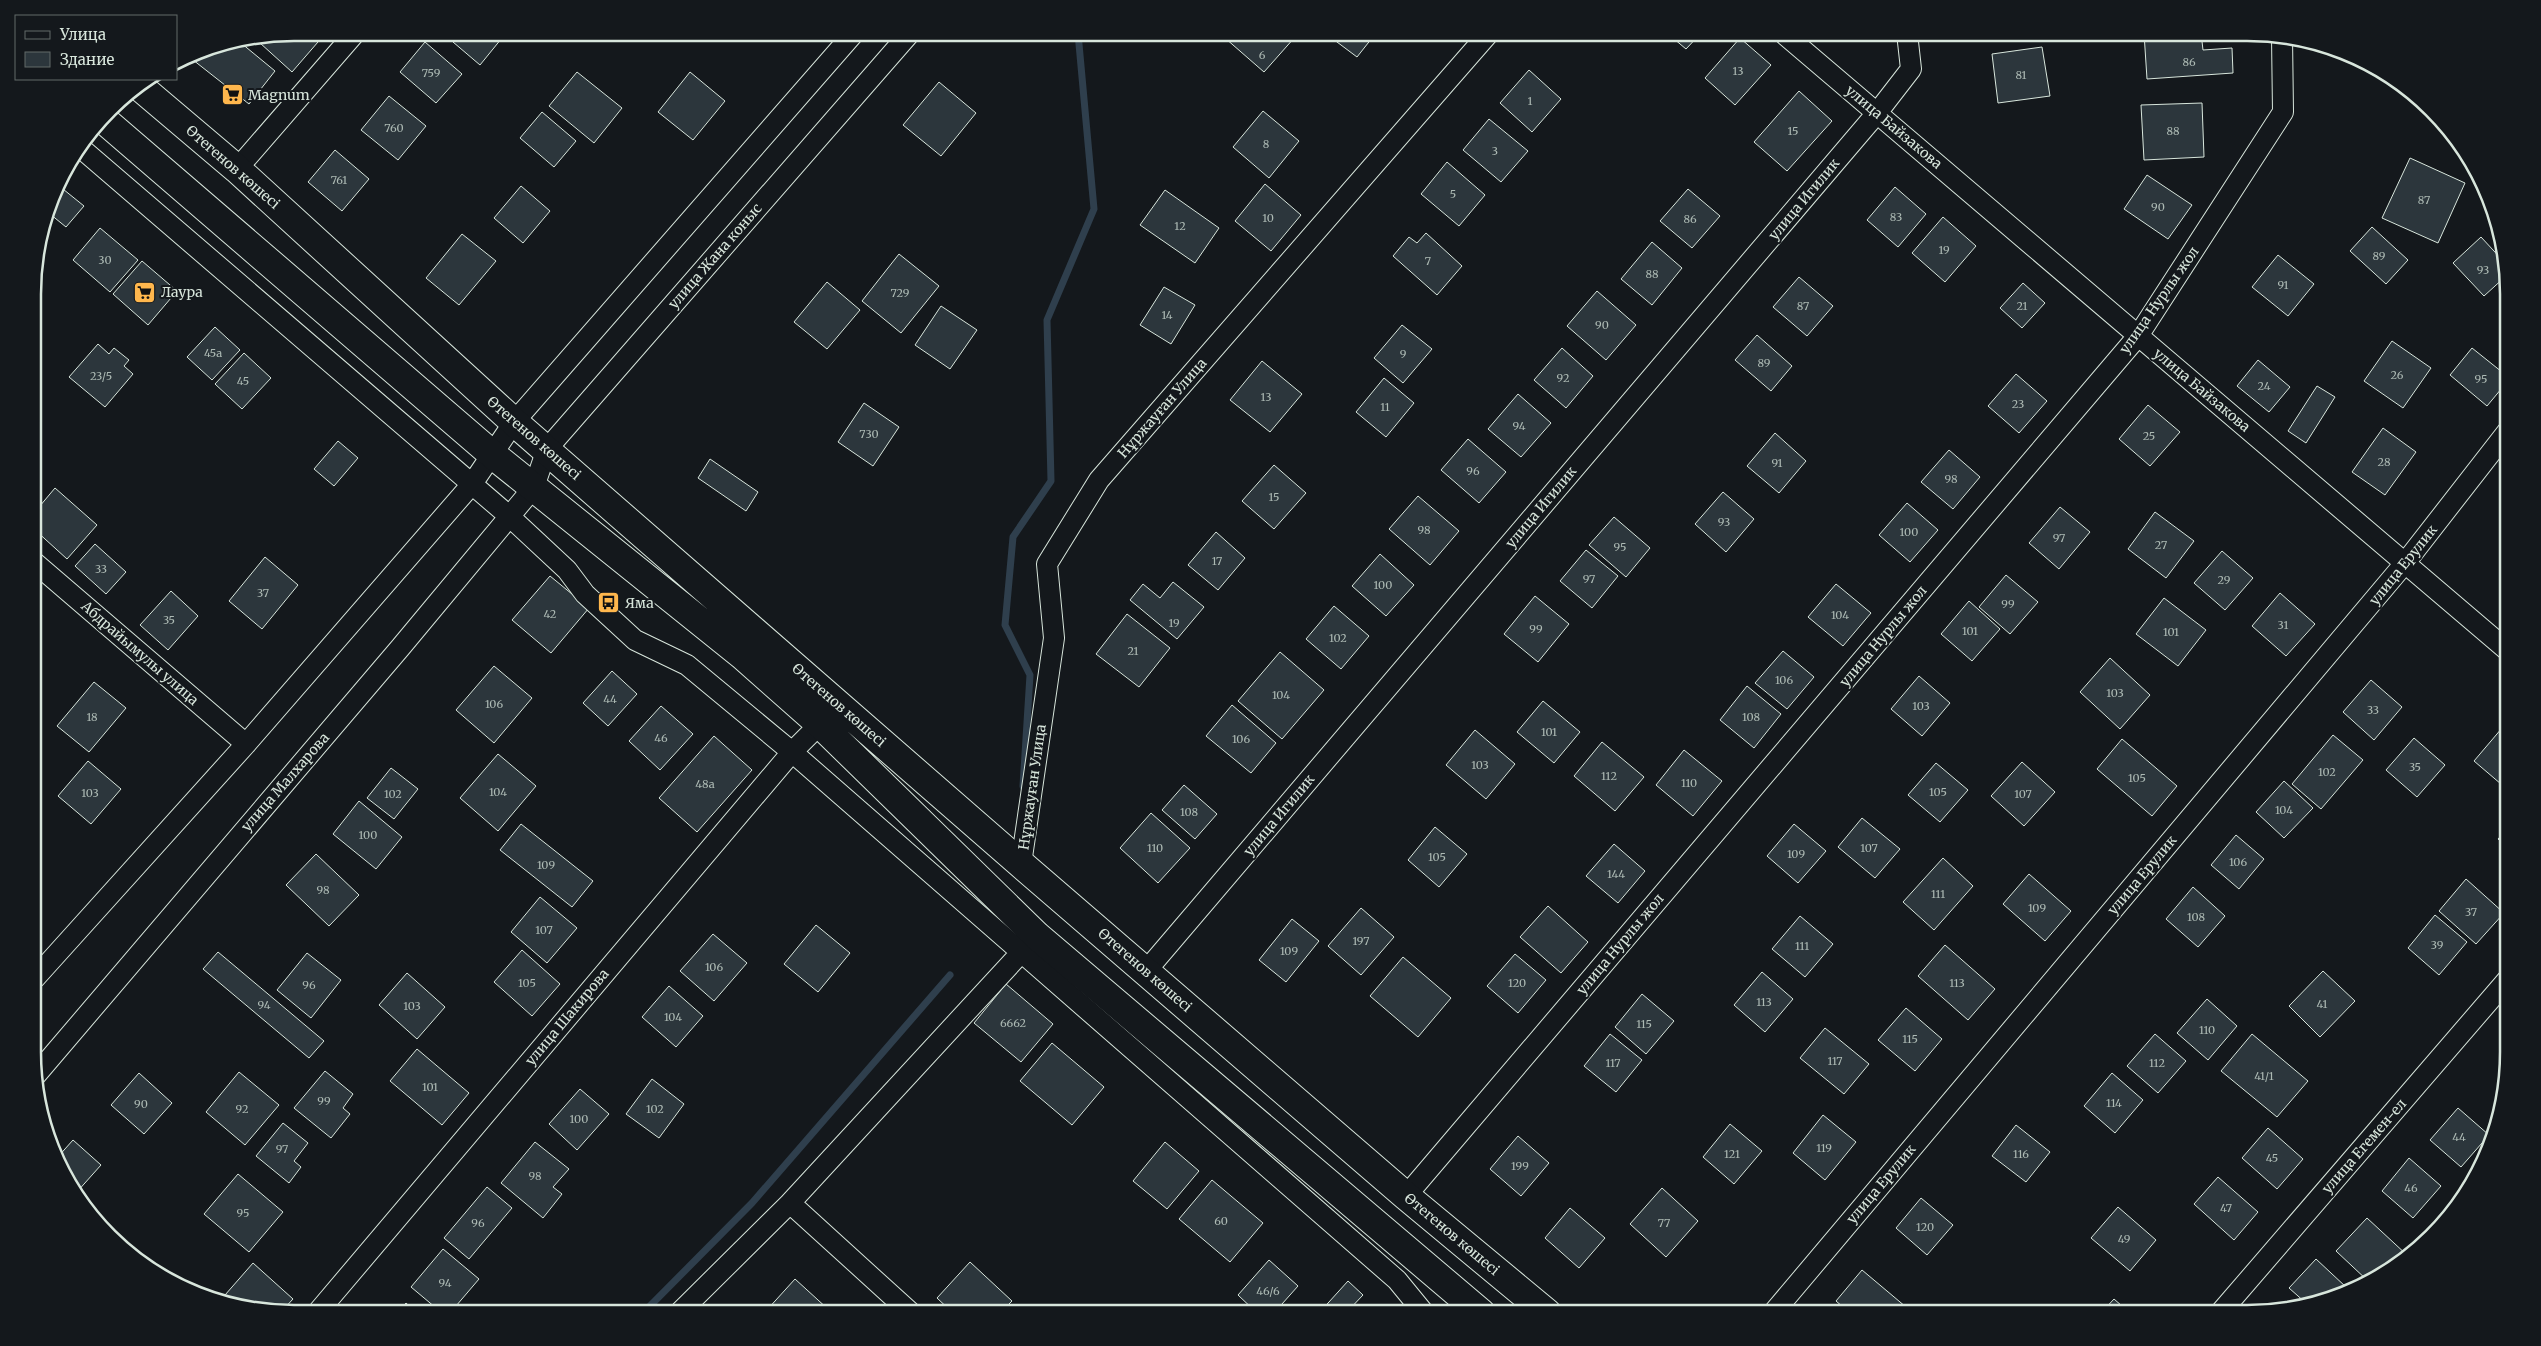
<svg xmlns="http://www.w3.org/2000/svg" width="2541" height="1346" font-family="Merriweather,serif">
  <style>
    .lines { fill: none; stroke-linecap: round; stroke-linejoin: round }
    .stream { stroke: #2f3f4d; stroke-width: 7 }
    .building { fill: #2c363c; stroke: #d8e6dc }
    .minor-casing { stroke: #d8e6dc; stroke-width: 22 }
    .secondary-casing { stroke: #d8e6dc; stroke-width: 30 }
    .minor { stroke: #14181c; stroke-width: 20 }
    .secondary { stroke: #14181c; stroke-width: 28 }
    .labels { text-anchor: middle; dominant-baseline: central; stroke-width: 4; stroke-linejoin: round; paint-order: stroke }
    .number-label { font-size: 11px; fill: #adbab4 }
    .poi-label { font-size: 14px; fill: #d8e6dc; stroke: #14181c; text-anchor: start }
    .street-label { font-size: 14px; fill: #d8e6dc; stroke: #14181c }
    .rim { fill: none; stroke: #d8e6dc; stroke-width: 2.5 }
  </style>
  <rect width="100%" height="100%" fill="#14181c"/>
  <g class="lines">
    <path class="stream" d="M1023,786L1030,675L1005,625L1013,537L1051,481L1047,320L1094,209L1078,33
      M643,1313L752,1203L950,975"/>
  </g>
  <path class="building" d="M294,33H307L318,42L292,72L260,43L263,39Z
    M454,33H506L480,65L453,42L458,36Z
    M1230,33H1290L1295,37L1264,72L1225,38Z
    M1325,33H1376L1357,57Z
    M1667,33H1701L1686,49Z
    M2144,33H2201L2203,50L2232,48L2233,73L2147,79Z
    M1740,38L1771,65L1735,105L1705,78Z
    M425,42L462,74L436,103L400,72Z
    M241,43L275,71L249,104L188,56L194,52Z
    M2042,47L2050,96L1998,103L1992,54Z
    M1529,70L1561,99L1532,132L1500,103Z
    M577,72L622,108L594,143L549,106Z
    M690,72L725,101L693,140L658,112Z
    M939,82L976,113L941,156L903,125Z
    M1799,91L1832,121L1787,171L1754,142Z
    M389,96L426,126L398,160L361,130Z
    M2202,103L2204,157L2144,160L2141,105Z
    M1263,111L1299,141L1269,178L1233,147Z
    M542,112L576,141L554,167L520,138Z
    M1489,119L1528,151L1501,182L1463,150Z
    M335,150L369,179L342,211L308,182Z
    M2410,158L2465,183L2438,243L2382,218Z
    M1447,162L1485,195L1459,226L1421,194Z
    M2147,175L2192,205L2168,239L2124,209Z
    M1265,184L1301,215L1271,251L1235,221Z
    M58,185L84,206L66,227L50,214Z
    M521,186L550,211L523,243L494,218Z
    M1895,187L1926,214L1898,247L1867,220Z
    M1688,189L1720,216L1692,248L1660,221Z
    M1165,190L1219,228L1195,263L1140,225Z
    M1943,217L1976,246L1945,282L1912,253Z
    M2372,227L2408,260L2386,284L2350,251Z
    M100,228L138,260L110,292L73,260Z
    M1426,233L1462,266L1437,295L1393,256L1409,237L1417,243Z
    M462,234L496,261L459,305L426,278Z
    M2481,237L2506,264V276L2484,296L2453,263Z
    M1652,242L1682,268L1652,305L1621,279Z
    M899,254L939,286L901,333L862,301Z
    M2278,255L2314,284L2288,316L2252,287Z
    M142,261L177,291L148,325L113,294Z
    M1799,277L1833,306L1807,336L1773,307Z
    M827,282L860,310L827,349L794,322Z
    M2023,283L2045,303L2022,328L2000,308Z
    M1164,287L1195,305L1171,344L1140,325Z
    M1597,291L1636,325L1606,360L1567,326Z
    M941,306L977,330L950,369L915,345Z
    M1402,325L1432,349L1403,383L1374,358Z
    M215,327L240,350L212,380L187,357Z
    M1757,335L1792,366L1771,391L1735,360Z
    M2392,341L2431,368L2403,408L2364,381Z
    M98,344L109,354L114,348L129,360L124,366L133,374L105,407L69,377Z
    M1562,348L1593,376L1566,408L1534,380Z
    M2472,348L2507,376V382L2487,406L2450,375Z
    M244,353L271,378L242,409L215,384Z
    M2258,360L2290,387L2269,412L2237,386Z
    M1262,361L1302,394L1270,432L1230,400Z
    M2016,374L2047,401L2019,433L1988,406Z
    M1384,378L1414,403L1386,437L1356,412Z
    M2317,386L2335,397L2306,443L2288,431Z
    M1518,394L1551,423L1521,457L1488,429Z
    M864,403L899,427L873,466L838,442Z
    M2148,405L2180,432L2150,466L2119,439Z
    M2383,428L2416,452L2385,495L2352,472Z
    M1775,433L1806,461L1779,493L1747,466Z
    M1468,439L1506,472L1479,503L1441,470Z
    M338,441L358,458L334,486L314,469Z
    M1949,450L1980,477L1953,509L1921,482Z
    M710,459L758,492L746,511L698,478Z
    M1274,465L1306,493L1274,529L1242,501Z
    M55,488L97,525L67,559L34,529V513Z
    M1723,492L1754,519L1726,552L1695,524Z
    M1418,496L1459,531L1430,565L1389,529Z
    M1907,503L1938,530L1910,562L1879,535Z
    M2060,507L2090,532L2059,569L2029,543Z
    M2155,512L2194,541L2166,578L2128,549Z
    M1614,517L1650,548L1626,577L1589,545Z
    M1216,532L1245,558L1218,590L1188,565Z
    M95,544L126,572L106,594L75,566Z
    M1586,550L1618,576L1592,608L1560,581Z
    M2222,551L2253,578L2225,610L2194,583Z
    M1380,554L1414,585L1386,616L1352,586Z
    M265,557L298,585L262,629L229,601Z
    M2006,575L2038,602L2010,634L1979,607Z
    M550,576L589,608L551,653L512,620Z
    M1173,582L1204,607L1177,639L1130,600L1143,584L1160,598Z
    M1836,584L1871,613L1843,646L1808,617Z
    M171,591L198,616L168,650L140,625Z
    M2280,593L2315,624L2286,656L2252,626Z
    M1535,596L1569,624L1538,662L1504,634Z
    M2164,598L2206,630L2178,666L2136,634Z
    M1969,601L2000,629L1972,661L1941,634Z
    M1334,606L1369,636L1341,669L1306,639Z
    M1127,614L1170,648L1139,687L1096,654Z
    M1783,651L1814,677L1787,709L1755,683Z
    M1280,652L1324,690L1282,739L1238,701Z
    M2110,658L2150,695L2120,729L2080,692Z
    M494,666L532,698L494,743L456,710Z
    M612,671L637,694L608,726L583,703Z
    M1919,676L1950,703L1922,736L1891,709Z
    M2371,680L2402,707L2374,740L2343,712Z
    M94,682L126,708L89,752L57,726Z
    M1747,686L1781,714L1754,748L1720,720Z
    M1543,701L1580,732L1554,763L1517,732Z
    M1232,705L1276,743L1251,773L1206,736Z
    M661,706L693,734L660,770L629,741Z
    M2508,721V790L2474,761Z
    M1475,730L1515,764L1486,799L1446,765Z
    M2333,735L2363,760L2321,809L2292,784Z
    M714,736L752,770L697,832L659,798Z
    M2414,738L2445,765L2417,797L2386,770Z
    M2122,739L2177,786L2152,816L2097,769Z
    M1602,742L1644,777L1615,811L1574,776Z
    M1684,750L1722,781L1693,816L1656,785Z
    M498,754L536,786L498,831L460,798Z
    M88,761L121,789L91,824L58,796Z
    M2022,762L2055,792L2024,826L1991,796Z
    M1936,763L1968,790L1940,822L1908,795Z
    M391,768L418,789L394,819L367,798Z
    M2284,781L2313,808L2284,838L2256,812Z
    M1184,785L1217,814L1195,839L1162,810Z
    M359,801L402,837L376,869L333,834Z
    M1151,813L1190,848L1158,883L1120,848Z
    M1862,818L1900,849L1875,878L1838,847Z
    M521,824L593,881L572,907L500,850Z
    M1794,824L1826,851L1798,883L1767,856Z
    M1435,827L1467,854L1439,887L1408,860Z
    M2508,828V848L2498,839Z
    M2236,835L2264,859L2239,889L2211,865Z
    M1614,844L1645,871L1618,903L1586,876Z
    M316,854L359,895L329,926L286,885Z
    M1943,858L1973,886L1934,930L1903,902Z
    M2029,874L2071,911L2045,941L2003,904Z
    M2466,879L2504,913L2476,944L2439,911Z
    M2193,887L2225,916L2198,947L2166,919Z
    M540,897L577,928L547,963L511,932Z
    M1548,906L1588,942L1561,973L1520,937Z
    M1361,908L1394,937L1361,975L1328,946Z
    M2435,915L2467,942L2439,975L2408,948Z
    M1800,916L1833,944L1805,977L1772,949Z
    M1292,919L1319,941L1286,982L1259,960Z
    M816,925L850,953L818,992L784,964Z
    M713,934L747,963L714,1001L680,971Z
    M1945,945L1995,989L1968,1020L1918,976Z
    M522,950L560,984L532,1016L494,982Z
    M218,952L324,1041L309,1058L203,969Z
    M307,953L341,980L311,1018L277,990Z
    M1515,954L1546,980L1518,1013L1487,986Z
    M1403,957L1451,998L1418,1037L1370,996Z
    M2323,971L2355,1001L2320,1037L2289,1006Z
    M1762,972L1793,999L1765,1032L1734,1005Z
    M407,973L445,1007L417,1039L379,1005Z
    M1006,984L1053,1024L1021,1062L974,1023Z
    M669,986L703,1016L676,1047L642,1017Z
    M1642,994L1674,1021L1646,1054L1615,1027Z
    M2207,999L2237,1026L2208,1060L2177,1033Z
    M1906,1008L1942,1039L1915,1071L1878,1040Z
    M1825,1028L1869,1064L1844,1094L1800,1058Z
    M1610,1034L1642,1060L1616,1092L1584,1066Z
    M2155,1034L2186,1061L2158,1093L2127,1066Z
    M2252,1034L2308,1081L2277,1117L2221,1071Z
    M1052,1043L1104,1087L1072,1125L1020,1081Z
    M417,1049L469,1093L442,1125L390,1081Z
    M325,1071L353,1094L343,1108L350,1114L331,1138L294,1108Z
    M239,1072L279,1105L245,1145L206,1112Z
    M139,1073L172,1103L144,1134L111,1105Z
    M2112,1073L2143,1100L2115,1133L2084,1106Z
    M652,1079L684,1104L659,1138L626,1114Z
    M580,1089L609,1114L577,1150L549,1124Z
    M2458,1108L2489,1135L2461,1167L2430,1140Z
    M1823,1115L1856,1142L1825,1180L1793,1153Z
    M283,1123L308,1143L294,1161L301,1167L289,1183L256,1156Z
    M1730,1124L1762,1151L1734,1184L1703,1157Z
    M2016,1125L2050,1152L2026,1182L1992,1156Z
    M2268,1128L2303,1159L2277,1189L2242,1158Z
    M1518,1136L1549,1163L1521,1196L1490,1169Z
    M73,1140L101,1165L76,1193L56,1159Z
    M535,1142L569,1169L553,1187L562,1194L543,1218L501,1183Z
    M1165,1142L1199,1171L1167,1209L1133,1181Z
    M2409,1158L2441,1186L2413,1218L2382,1191Z
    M238,1174L283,1212L249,1252L204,1214Z
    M2218,1177L2258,1212L2234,1240L2194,1204Z
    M1212,1180L1263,1223L1230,1262L1179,1219Z
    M487,1187L512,1208L469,1259L444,1238Z
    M1662,1188L1698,1221L1666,1257L1630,1224Z
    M1921,1198L1953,1225L1927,1255L1896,1228Z
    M2118,1207L2156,1240L2130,1271L2091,1238Z
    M1570,1208L1605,1238L1579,1268L1545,1238Z
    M2367,1218L2408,1256L2392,1270L2368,1281L2336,1251Z
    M443,1249L479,1279L450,1313H442L411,1287Z
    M2316,1259L2346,1287L2331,1300L2307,1304L2289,1288Z
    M1269,1260L1298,1286L1274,1313H1257L1238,1295Z
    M970,1262L1012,1301L1000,1313H953L937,1298Z
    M253,1263L293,1299L281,1312L237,1306L225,1295Z
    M1862,1270L1906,1307L1901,1313H1850L1836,1301Z
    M795,1279L829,1310L825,1313H768L766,1311Z
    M1348,1281L1363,1295L1346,1313H1319Z
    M2114,1299L2130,1313H2101Z
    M406,1303L417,1313H397Z
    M1826,1305L1836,1313H1819Z"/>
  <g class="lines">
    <defs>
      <path id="minor" d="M1783,33L2507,650
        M82,149L509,516L567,570L585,594L635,640L687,665L792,752L1397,1280L1424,1313
        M237,169L355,33
        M34,562L246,744
        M1021,864L1054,638L1047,564L1099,480L1489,33
        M1146,971L1877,113L1911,69L1907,33
        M35,978L246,744L472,484L514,422L854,33
        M35,1076L400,648L534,487L547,449L910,33
        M1406,1196L2138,336L2283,112L2282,37
        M790,1203L911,1313
        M317,1313L792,752L820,724
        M679,1313L790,1203L1029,944
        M1773,1313L2405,563L2507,432
        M2220,1313L2508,979"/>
      <path id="secondary" d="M139,86L237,169L514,422L1021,864L1406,1196L1547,1313
        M104,120L493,455L742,655L820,724L1037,936L1481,1313"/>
    </defs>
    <use href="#minor" class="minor-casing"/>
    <use href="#secondary" class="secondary-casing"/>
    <use href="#minor" class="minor"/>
    <use href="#secondary" class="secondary"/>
  </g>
  <defs>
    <symbol id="supermarket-square" viewBox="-11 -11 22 22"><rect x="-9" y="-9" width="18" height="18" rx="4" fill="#ffb74d" stroke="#14181c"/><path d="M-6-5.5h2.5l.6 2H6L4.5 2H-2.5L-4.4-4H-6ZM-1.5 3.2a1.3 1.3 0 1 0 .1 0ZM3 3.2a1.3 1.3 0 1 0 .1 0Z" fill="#111"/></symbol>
    <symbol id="bus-square" viewBox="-11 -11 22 22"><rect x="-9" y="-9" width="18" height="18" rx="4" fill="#ffb74d" stroke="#14181c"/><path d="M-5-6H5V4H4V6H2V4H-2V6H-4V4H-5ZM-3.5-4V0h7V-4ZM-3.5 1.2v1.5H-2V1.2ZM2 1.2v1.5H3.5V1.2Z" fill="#111"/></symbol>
  </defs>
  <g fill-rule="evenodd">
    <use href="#supermarket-square" x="220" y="82" width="25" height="25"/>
    <use href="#supermarket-square" x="132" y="280" width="25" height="25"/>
    <use href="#bus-square" x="596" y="590" width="25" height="25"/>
  </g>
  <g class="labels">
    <g class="number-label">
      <text x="1262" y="55">6</text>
      <text x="2189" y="62">86</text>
      <text x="1738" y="71">13</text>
      <text x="431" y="73">759</text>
      <text x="2021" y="75">81</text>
      <text x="1530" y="101">1</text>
      <text x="394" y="128">760</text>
      <text x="1793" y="131">15</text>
      <text x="2173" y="131">88</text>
      <text x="1266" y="144">8</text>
      <text x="1495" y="151">3</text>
      <text x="339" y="180">761</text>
      <text x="1453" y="194">5</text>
      <text x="2424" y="200">87</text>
      <text x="2158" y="207">90</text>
      <text x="1896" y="217">83</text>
      <text x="1268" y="218">10</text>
      <text x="1690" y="219">86</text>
      <text x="1180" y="226">12</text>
      <text x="1944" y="250">19</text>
      <text x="2379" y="256">89</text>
      <text x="105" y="260">30</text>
      <text x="1428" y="261">7</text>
      <text x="2483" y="270">93</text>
      <text x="1652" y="274">88</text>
      <text x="2283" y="285">91</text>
      <text x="900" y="293">729</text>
      <text x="1803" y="306">87</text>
      <text x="2022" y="306">21</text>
      <text x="1167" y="315">14</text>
      <text x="1602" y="325">90</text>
      <text x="213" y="353">45а</text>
      <text x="1403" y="354">9</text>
      <text x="1764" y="363">89</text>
      <text x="2397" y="375">26</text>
      <text x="101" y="376">23/5</text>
      <text x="1563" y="378">92</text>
      <text x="2481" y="379">95</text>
      <text x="243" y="381">45</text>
      <text x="2264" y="386">24</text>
      <text x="1266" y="397">13</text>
      <text x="2018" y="404">23</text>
      <text x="1385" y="407">11</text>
      <text x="1519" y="426">94</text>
      <text x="869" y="434">730</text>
      <text x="2149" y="436">25</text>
      <text x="2384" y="462">28</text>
      <text x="1777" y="463">91</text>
      <text x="1473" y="471">96</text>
      <text x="1951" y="479">98</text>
      <text x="1274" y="497">15</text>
      <text x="1724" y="522">93</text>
      <text x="1424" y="530">98</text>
      <text x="1909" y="532">100</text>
      <text x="2059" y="538">97</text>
      <text x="2161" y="545">27</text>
      <text x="1620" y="547">95</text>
      <text x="1217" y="561">17</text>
      <text x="101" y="569">33</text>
      <text x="1589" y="579">97</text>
      <text x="2224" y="580">29</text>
      <text x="1383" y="585">100</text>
      <text x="263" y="593">37</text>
      <text x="2008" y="604">99</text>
      <text x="550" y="614">42</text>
      <text x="1840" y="615">104</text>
      <text x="169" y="620">35</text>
      <text x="1174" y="623">19</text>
      <text x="2283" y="625">31</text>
      <text x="1536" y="629">99</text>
      <text x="1970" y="631">101</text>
      <text x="2171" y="632">101</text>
      <text x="1338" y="638">102</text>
      <text x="1133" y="651">21</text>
      <text x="1784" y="680">106</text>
      <text x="2115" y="693">103</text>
      <text x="1281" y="695">104</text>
      <text x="610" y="699">44</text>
      <text x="494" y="704">106</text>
      <text x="1921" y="706">103</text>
      <text x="2373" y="710">33</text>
      <text x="92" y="717">18</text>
      <text x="1751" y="717">108</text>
      <text x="1549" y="732">101</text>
      <text x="661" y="738">46</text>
      <text x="1241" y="739">106</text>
      <text x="1480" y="765">103</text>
      <text x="2415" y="767">35</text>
      <text x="2327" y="772">102</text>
      <text x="1609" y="776">112</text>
      <text x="2137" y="778">105</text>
      <text x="1689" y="783">110</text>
      <text x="705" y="784">48а</text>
      <text x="498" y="792">104</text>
      <text x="1938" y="792">105</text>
      <text x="90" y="793">103</text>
      <text x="393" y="794">102</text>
      <text x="2023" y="794">107</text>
      <text x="2284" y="810">104</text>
      <text x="1189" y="812">108</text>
      <text x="368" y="835">100</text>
      <text x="1155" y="848">110</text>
      <text x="1869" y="848">107</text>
      <text x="1796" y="854">109</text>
      <text x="1437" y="857">105</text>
      <text x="2238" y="862">106</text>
      <text x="546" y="865">109</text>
      <text x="1616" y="874">144</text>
      <text x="323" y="890">98</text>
      <text x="1938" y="894">111</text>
      <text x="2037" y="908">109</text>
      <text x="2471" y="912">37</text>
      <text x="2196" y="917">108</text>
      <text x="544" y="930">107</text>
      <text x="1361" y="941">197</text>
      <text x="2437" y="945">39</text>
      <text x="1802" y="946">111</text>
      <text x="1289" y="951">109</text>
      <text x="714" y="967">106</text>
      <text x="527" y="983">105</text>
      <text x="1517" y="983">120</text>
      <text x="1957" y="983">113</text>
      <text x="309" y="985">96</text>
      <text x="1764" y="1002">113</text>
      <text x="2322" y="1004">41</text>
      <text x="264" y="1005">94</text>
      <text x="412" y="1006">103</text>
      <text x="673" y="1017">104</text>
      <text x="1013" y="1023">6662</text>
      <text x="1644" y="1024">115</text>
      <text x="2207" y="1030">110</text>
      <text x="1910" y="1039">115</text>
      <text x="1835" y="1061">117</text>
      <text x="1613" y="1063">117</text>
      <text x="2157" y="1063">112</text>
      <text x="2264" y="1076">41/1</text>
      <text x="430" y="1087">101</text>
      <text x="324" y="1101">99</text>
      <text x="2114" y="1103">114</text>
      <text x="141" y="1104">90</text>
      <text x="242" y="1109">92</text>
      <text x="655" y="1109">102</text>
      <text x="579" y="1119">100</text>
      <text x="2459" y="1137">44</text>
      <text x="1824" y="1148">119</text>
      <text x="282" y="1149">97</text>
      <text x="1732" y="1154">121</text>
      <text x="2021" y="1154">116</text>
      <text x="2272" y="1158">45</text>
      <text x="1520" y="1166">199</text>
      <text x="535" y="1176">98</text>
      <text x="2411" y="1188">46</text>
      <text x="2226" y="1208">47</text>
      <text x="243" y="1213">95</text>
      <text x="1221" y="1221">60</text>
      <text x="478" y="1223">96</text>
      <text x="1664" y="1223">77</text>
      <text x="1925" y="1227">120</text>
      <text x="2124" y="1239">49</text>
      <text x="445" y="1283">94</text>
      <text x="1268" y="1291">46/6</text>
    </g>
    <g class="poi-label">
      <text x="248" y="95">Magnum</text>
      <text x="161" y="292">Лаура</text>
      <text x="625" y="603">Яма</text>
    </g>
    <g class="street-label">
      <text transform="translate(1894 127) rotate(40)">улица Байзакова</text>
      <text transform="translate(233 167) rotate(41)">Өтегенов көшесі</text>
      <text transform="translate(1804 199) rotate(-50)">улица Игилик</text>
      <text transform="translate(715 256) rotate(-49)">улица Жана коныс</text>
      <text transform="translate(2159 300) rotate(-55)">улица Нурлы жол</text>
      <text transform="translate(2202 390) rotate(40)">улица Байзакова</text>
      <text transform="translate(1162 408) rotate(-49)">Нұржауған Улица</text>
      <text transform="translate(534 438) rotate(41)">Өтегенов көшесі</text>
      <text transform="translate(1541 507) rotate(-50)">улица Игилик</text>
      <text transform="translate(2403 565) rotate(-51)">улица Ерулик</text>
      <text transform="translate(1883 636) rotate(-50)">улица Нурлы жол</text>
      <text transform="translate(140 653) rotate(41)">Абдрайымулы улица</text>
      <text transform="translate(839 705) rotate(41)">Өтегенов көшесі</text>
      <text transform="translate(285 782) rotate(-49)">улица Малхарова</text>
      <text transform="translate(1032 787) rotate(-82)">Нұржауған Улица</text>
      <text transform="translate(1279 815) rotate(-50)">улица Игилик</text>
      <text transform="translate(2142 875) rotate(-50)">улица Ерулик</text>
      <text transform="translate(1620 944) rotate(-50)">улица Нурлы жол</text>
      <text transform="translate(1145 970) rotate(41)">Өтегенов көшесі</text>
      <text transform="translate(567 1017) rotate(-50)">улица Шакирова</text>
      <text transform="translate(2364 1146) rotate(-49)">улица Егемен-ел</text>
      <text transform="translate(1881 1184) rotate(-50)">улица Ерулик</text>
      <text transform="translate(1452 1234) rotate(40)">Өтегенов көшесі</text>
    </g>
  </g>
  <path d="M0 0H2541V1346H0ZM294 41H2247A253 253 0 0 1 2500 294V1052A253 253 0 0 1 2247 1305H294A253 253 0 0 1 41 1052V294A253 253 0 0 1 294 41Z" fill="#14181c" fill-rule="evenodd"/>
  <path class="rim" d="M294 41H2247A253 253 0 0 1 2500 294V1052A253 253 0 0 1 2247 1305H294A253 253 0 0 1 41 1052V294A253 253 0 0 1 294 41Z"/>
  <rect x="15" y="15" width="162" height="65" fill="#14181c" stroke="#626a69"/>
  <rect x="25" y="31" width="25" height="8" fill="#14181c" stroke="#626a69"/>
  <text x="60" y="40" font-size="15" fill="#d8e6dc">Улица</text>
  <rect x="25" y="52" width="25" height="15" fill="#2c363c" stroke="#626a69"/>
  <text x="60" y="65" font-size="15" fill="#d8e6dc">Здание</text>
</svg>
